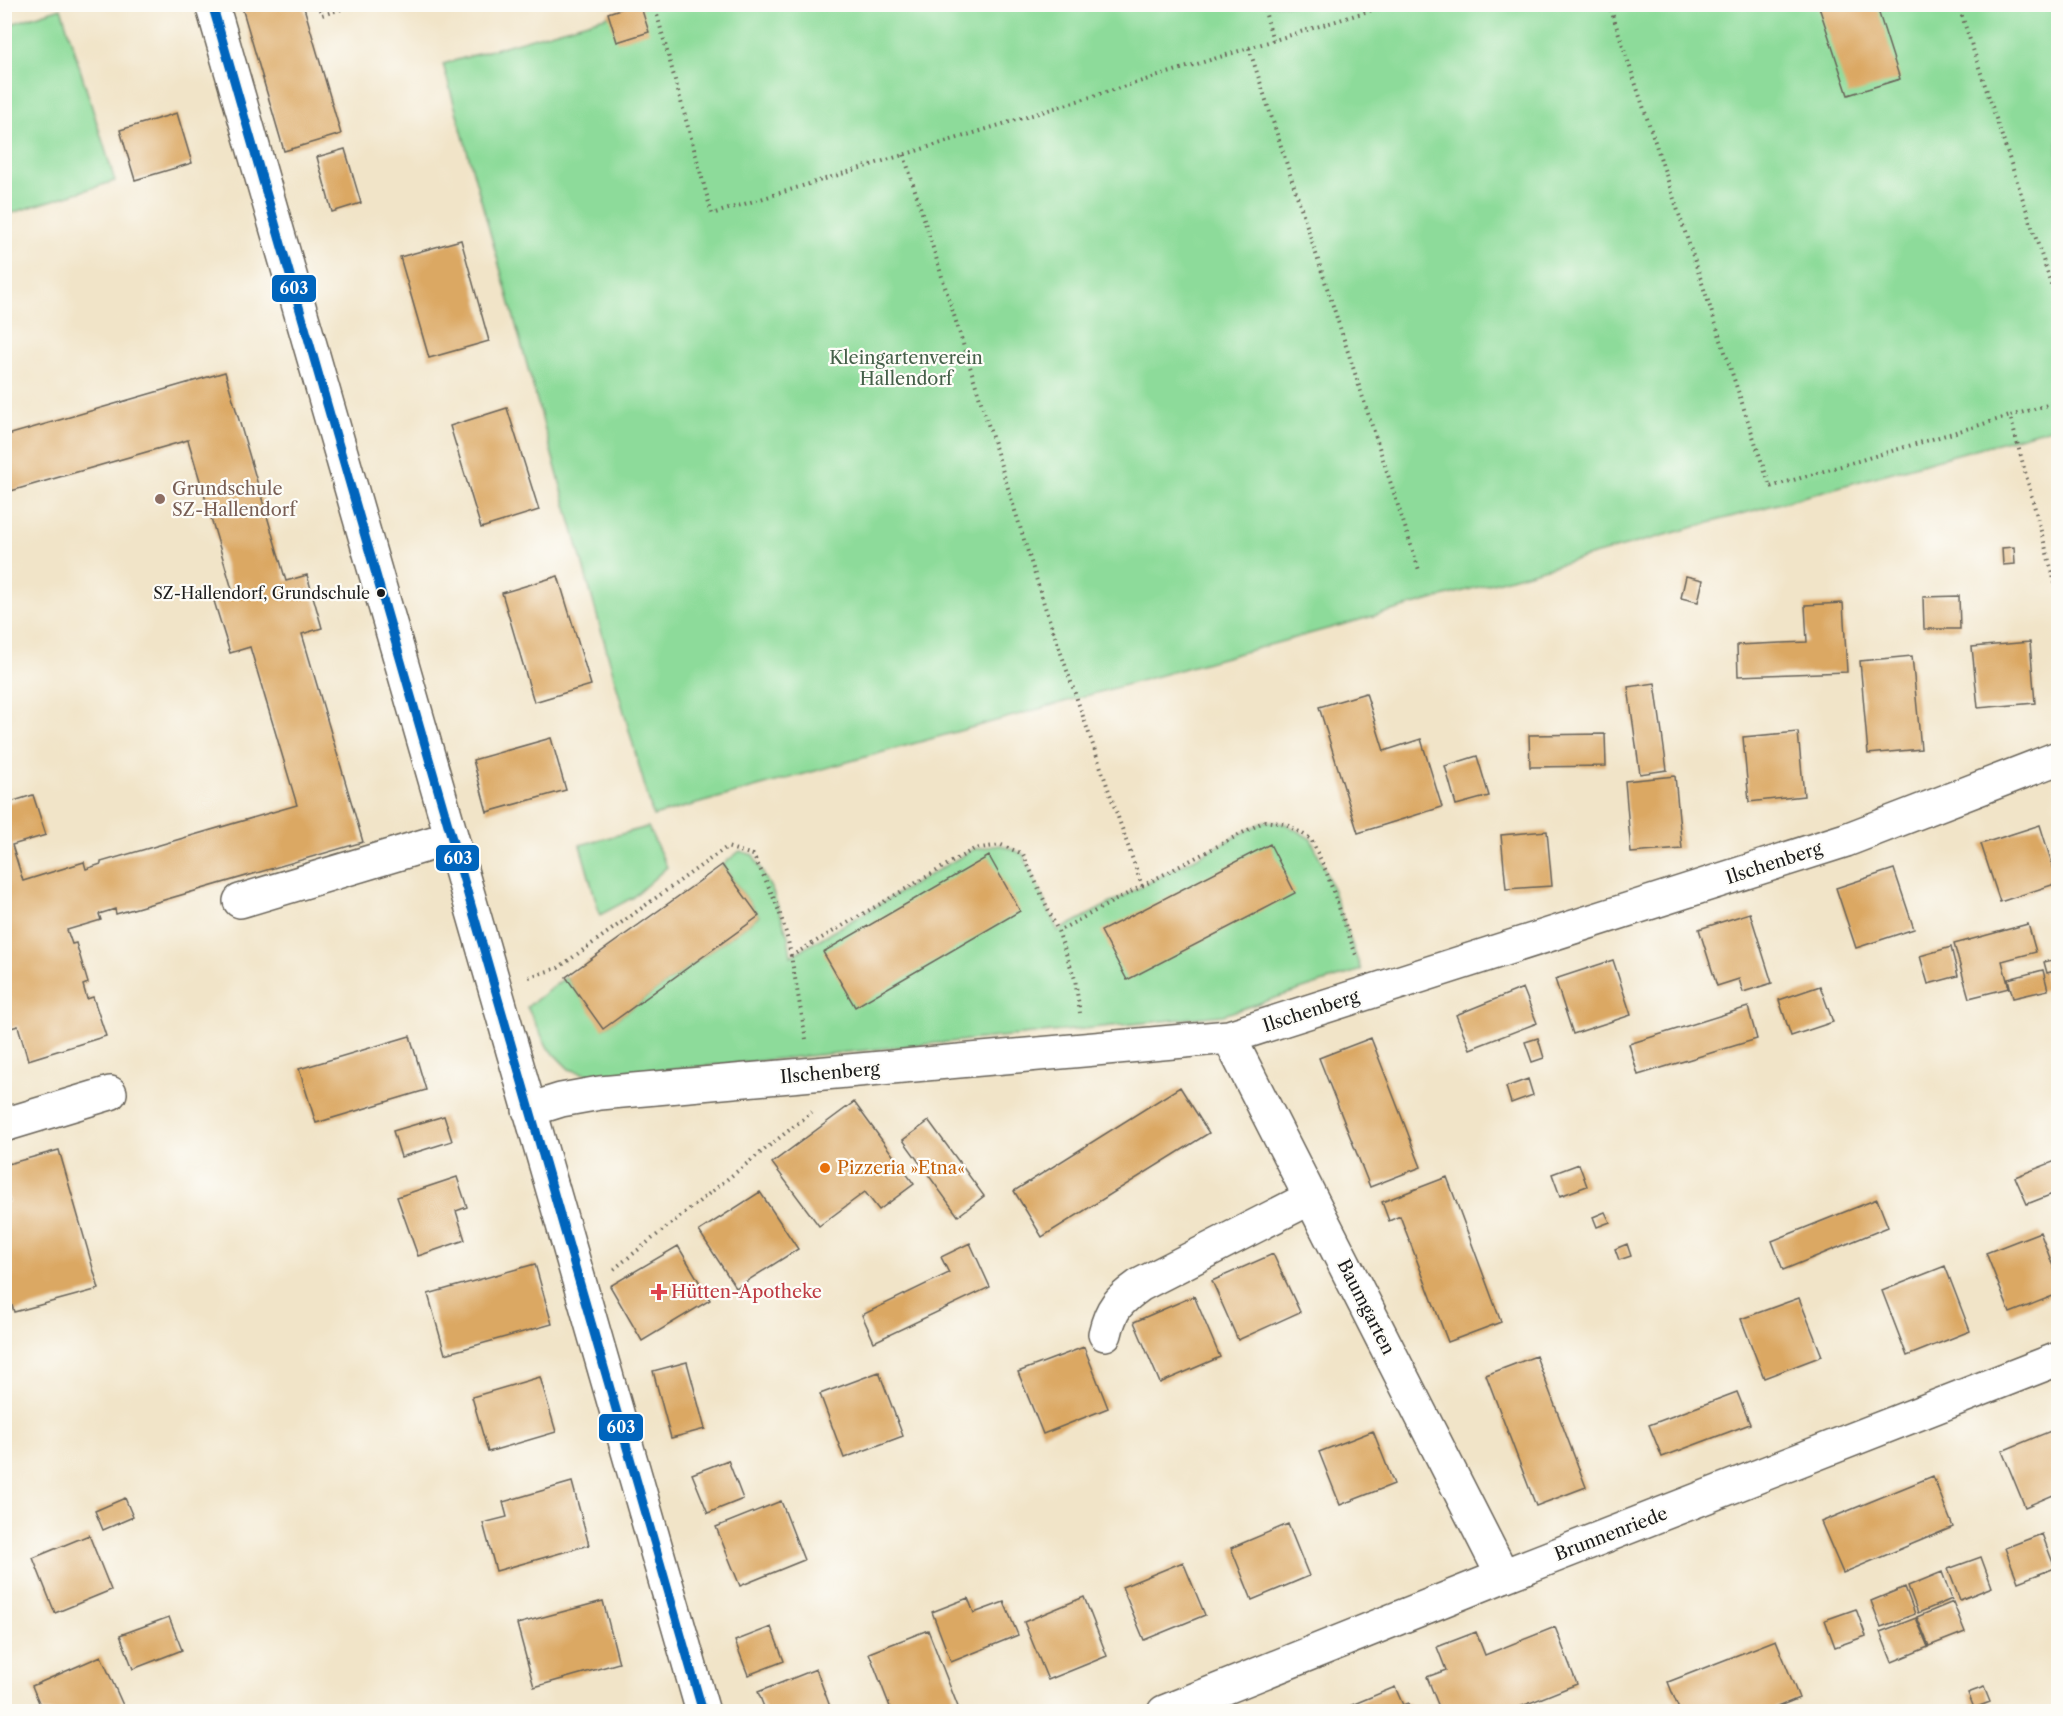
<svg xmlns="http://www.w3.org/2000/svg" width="2063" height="1716" font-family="'Libre Caslon Text',serif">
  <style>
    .green { fill: #8ddb9a; stroke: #547c5b; stroke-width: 1.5 }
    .building { fill: #dba864 }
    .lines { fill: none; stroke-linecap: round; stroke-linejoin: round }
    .minor-casing { stroke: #676258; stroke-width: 36 }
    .path { stroke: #676258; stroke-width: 4; stroke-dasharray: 1.5 4.5; stroke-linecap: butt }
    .minor { stroke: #fff; stroke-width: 33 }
    .bus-1-casing { stroke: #fdfcf7; stroke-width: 14 }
    .bus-1 { stroke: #0065bd; stroke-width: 9 }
    .education-dot { fill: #8d6e63; stroke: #fdfcf7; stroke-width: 2 }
    .bus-dot { fill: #1c1c1c; stroke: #fdfcf7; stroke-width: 2 }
    .food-dot { fill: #e8710a; stroke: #fdfcf7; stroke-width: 2 }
    .health-dot { fill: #e0444e; stroke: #fdfcf7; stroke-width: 2 }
    .labels { text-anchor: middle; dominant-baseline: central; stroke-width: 4.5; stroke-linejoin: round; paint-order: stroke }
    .bus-label { font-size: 16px; fill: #1c1c1c; stroke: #fdfcf7; text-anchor: end }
    .park-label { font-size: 18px; fill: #445f48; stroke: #fdfcf7 }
    .education-label { font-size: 18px; fill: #785e54; stroke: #fdfcf7; text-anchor: start }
    .street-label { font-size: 18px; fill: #1c1c1c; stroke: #fdfcf7 }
    .food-label { font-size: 18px; fill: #c56008; stroke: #fdfcf7; text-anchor: start }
    .health-label { font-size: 18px; fill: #be3a42; stroke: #fdfcf7; text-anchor: start }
    .line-badge { stroke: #fdfcf7; stroke-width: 2 }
    .badge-label { font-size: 16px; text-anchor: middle; font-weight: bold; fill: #fff }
  </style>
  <rect width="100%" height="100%" fill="#fdfcf7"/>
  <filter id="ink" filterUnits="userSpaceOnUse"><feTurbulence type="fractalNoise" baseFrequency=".0167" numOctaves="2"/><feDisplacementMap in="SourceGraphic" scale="12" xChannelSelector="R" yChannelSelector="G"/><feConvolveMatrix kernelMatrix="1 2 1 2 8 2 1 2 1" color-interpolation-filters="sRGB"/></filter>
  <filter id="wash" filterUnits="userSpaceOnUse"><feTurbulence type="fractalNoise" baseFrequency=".008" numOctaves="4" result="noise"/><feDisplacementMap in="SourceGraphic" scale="24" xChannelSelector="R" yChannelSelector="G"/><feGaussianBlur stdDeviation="1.35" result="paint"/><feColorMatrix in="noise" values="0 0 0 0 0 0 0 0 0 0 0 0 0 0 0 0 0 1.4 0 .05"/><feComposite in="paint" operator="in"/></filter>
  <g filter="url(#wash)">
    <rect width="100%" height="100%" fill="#f1e4c8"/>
    <path class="green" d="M650,4L2058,5V426L653,816L443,64Z
      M61,8L115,181L5,215V26Z
      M1265,821L1286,824L1311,839L1326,871L1361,970L1223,1015L596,1077L569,1069L548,1048L527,1007L566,977L604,1028L759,916L722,865L740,851L753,855L773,892L788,936L791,956L974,849L1001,845L1023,854L1058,931Z
      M648,827L667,867L632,898L600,915L580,845Z"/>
    <g id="blocks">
      <path class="building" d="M241,4H303L341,134L284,151Z
        M635,4H640L649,32L617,42L608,13Z
        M1818,4H1876L1900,79L1848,95Z
        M177,113L192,163L135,180L120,130Z
        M345,149L361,203L332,212L317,157Z
        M461,240L489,341L429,358L400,257Z
        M225,372L286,581L307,575L322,628L302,634L363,842L116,914L115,909L99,914L101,920L67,930L72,944L76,943L88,983L83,985L87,999L93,997L106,1036L28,1060L18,1026L4,1030V1001L10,999L4,982V804L33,795L46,835L12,845L23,881L84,862L86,869L101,864V862L297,805L250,647L230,653L214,601L234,596L188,440L4,493V436Z
        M507,408L539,510L481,528L450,426Z
        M2014,547L2015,564L2003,565L2002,548Z
        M558,576L591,685L534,702L502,593Z
        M1686,576L1703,580L1698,602L1681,598Z
        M1959,596L1960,629H1924L1923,597Z
        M1843,603L1847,672L1738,676L1737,645L1807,642L1805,605Z
        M2030,642L2035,703L1978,708L1972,647Z
        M1912,656L1921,749L1868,754L1860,661Z
        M1655,683L1667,770L1640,774L1628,687Z
        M1366,693L1384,751L1421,739L1442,807L1358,833L1319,707Z
        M1798,732L1804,796L1749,802L1743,737Z
        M1605,734L1606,766L1530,767L1529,735Z
        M551,738L566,790L487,812L473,760Z
        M1477,756L1489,796L1456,805L1445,766Z
        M1675,776L1682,849L1631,853L1625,781Z
        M2040,825L2058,883L2000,902L1981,844Z
        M1547,831L1552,886L1506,889L1501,835Z
        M1270,844L1295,893L1127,980L1101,931Z
        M989,856L1020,911L855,1007L823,952Z
        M722,865L759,916L603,1029L566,977Z
        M1894,869L1914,929L1856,948L1836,888Z
        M1750,913L1772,983L1743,992L1739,979L1717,986L1699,929Z
        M2028,924L2036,952L2002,961L2009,988L1969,998L1954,944Z
        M1951,947L1958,976L1928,984L1920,956Z
        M2057,959L2058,970L2047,973L2044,962Z
        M1613,960L1631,1015L1573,1034L1555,979Z
        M2043,970L2048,990L2013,998L2008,979Z
        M1820,986L1833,1022L1791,1036L1779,1000Z
        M1523,988L1537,1023L1470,1049L1456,1015Z
        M1748,1007L1757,1039L1638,1075L1629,1044Z
        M410,1036L426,1090L316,1123L299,1069Z
        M1371,1038L1421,1167L1370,1187L1319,1058Z
        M1538,1038L1544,1058L1532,1062L1525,1042Z
        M1528,1079L1533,1095L1511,1103L1506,1087Z
        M1180,1087L1209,1133L1042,1237L1014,1191Z
        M854,1102L914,1184L879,1210L865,1192L819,1226L772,1163Z
        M444,1116L452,1141L401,1157L393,1131Z
        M929,1121L984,1196L958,1216L903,1140Z
        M59,1150L99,1289L14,1312L4,1279V1203L9,1202L4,1186V1165Z
        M2058,1160V1192L2027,1204L2015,1177Z
        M1579,1164L1587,1186L1560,1196L1552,1174Z
        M457,1177L467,1207L456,1211L465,1240L418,1256L397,1197Z
        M1447,1177L1501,1322L1448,1342L1400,1216L1389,1221L1382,1202Z
        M760,1192L798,1249L736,1288L699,1231Z
        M1877,1199L1888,1227L1783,1270L1772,1241Z
        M1605,1212L1610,1222L1597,1227L1593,1217Z
        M2040,1232L2058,1279V1294L2010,1313L1986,1253Z
        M970,1243L990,1287L874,1342L862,1315L949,1273L941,1257Z
        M1627,1244L1631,1256L1619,1260L1615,1249Z
        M678,1246L710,1300L642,1341L610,1286Z
        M1273,1254L1300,1312L1238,1340L1212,1281Z
        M535,1264L552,1324L445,1354L428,1294Z
        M1945,1266L1970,1331L1907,1356L1882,1291Z
        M1194,1296L1220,1357L1160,1383L1134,1322Z
        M1799,1298L1822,1356L1764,1378L1741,1319Z
        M1084,1347L1108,1408L1043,1434L1018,1372Z
        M1536,1356L1586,1487L1536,1506L1486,1375Z
        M687,1362L705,1429L671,1438L653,1371Z
        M879,1372L903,1436L844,1458L820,1394Z
        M540,1377L556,1432L488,1452L472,1397Z
        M1737,1392L1750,1424L1662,1457L1649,1425Z
        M2058,1428V1493L2025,1507L2002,1451Z
        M1373,1431L1394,1484L1340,1505L1319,1452Z
        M728,1460L743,1499L708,1513L692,1474Z
        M1933,1476L1953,1527L1843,1573L1821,1522Z
        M572,1482L589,1545L496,1571L483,1523L507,1517L503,1502Z
        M125,1498L133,1517L103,1530L95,1511Z
        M781,1501L804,1560L740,1586L716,1527Z
        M1288,1524L1309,1576L1252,1600L1231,1548Z
        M2042,1534L2055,1568L2018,1582L2005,1548Z
        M89,1535L111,1590L55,1613L33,1558Z
        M1981,1557L1992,1587L1960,1600L1948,1569Z
        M1183,1562L1205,1615L1144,1640L1122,1587Z
        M1942,1572L1952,1599L1918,1613L1908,1586Z
        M1905,1587L1915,1614L1881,1627L1871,1601Z
        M1084,1597L1107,1656L1048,1680L1024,1622Z
        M968,1598L974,1613L1004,1602L1018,1635L951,1662L932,1612Z
        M603,1601L619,1663L534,1687L517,1624Z
        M1953,1602L1965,1632L1929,1646L1917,1617Z
        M1856,1609L1866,1636L1835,1647L1825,1620Z
        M169,1617L182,1650L133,1669L120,1635Z
        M1916,1618L1928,1647L1892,1662L1880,1632Z
        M771,1627L784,1661L748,1675L735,1641Z
        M1555,1627L1577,1684L1507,1712H1441L1427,1677L1446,1670L1437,1647L1476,1632L1485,1655Z
        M928,1630L960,1712H892L869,1653Z
        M1776,1640L1799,1698L1765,1712H1680L1668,1682Z
        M101,1656L126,1712H43L32,1686Z
        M816,1669L832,1712H766L758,1692Z
        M1395,1687L1403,1705L1408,1703L1412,1712H1335Z
        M1984,1687L1990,1702L1974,1708L1968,1693Z"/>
    </g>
  </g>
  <g filter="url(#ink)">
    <use href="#blocks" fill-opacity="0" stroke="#676258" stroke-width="1.5"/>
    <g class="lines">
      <defs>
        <path id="minor" d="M212,4L703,1712
          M240,901L450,838
          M1229,1037L1503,1576
          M529,1110L561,1100L600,1093L1229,1037L1846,840L2058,758
          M4,1125L110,1093
          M1105,1334C1111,1308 1119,1300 1140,1285L1310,1198
          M1164,1712L1503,1576L2058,1359"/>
      </defs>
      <use href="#minor" class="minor-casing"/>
      <path class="path" d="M318,4L322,15L358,4
        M654,4L712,214L1391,4
        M1263,4L1273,41
        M1609,4L1770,487L2010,416
        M1958,4L2058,305
        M1249,48L1419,570
        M904,155L1046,610L1142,886L1058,931
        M2058,402L2010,416L2058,594
        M1142,886L1265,821L1286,824L1311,839L1326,871L1357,958
        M529,977L558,968L727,847L753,855C770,888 785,919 791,956
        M806,1039L791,956L974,849L1001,845L1023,854L1058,931L1075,979L1080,1013
        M614,1269L812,1112"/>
      <use href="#minor" class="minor"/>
      <defs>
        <path id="bus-1" d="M212,4L703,1712"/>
      </defs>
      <use href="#bus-1" class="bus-1-casing"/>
      <use href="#bus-1" class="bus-1"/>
    </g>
  </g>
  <circle class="education-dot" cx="160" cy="499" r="6"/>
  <circle class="bus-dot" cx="381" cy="593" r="5"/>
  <circle class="food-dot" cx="825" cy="1168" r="6"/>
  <path class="health-dot" d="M656 1283h6v6h6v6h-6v6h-6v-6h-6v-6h6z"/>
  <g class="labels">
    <g class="bus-label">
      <text x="370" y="593">SZ-Hallendorf, Grundschule</text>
    </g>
    <g class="park-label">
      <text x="906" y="358">Kleingartenverein<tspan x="906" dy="21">Hallendorf</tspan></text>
    </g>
    <g class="education-label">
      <text x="172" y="489">Grundschule<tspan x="172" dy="21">SZ-Hallendorf</tspan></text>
    </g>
    <g class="street-label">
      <text transform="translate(1774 863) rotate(-18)">Ilschenberg</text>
      <text transform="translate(1311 1011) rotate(-18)">Ilschenberg</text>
      <text transform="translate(830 1073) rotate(-5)">Ilschenberg</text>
      <text transform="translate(1366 1307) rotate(63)">Baumgarten</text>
      <text transform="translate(1611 1534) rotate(-21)">Brunnenriede</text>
    </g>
    <g class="food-label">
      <text x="837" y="1168">Pizzeria »Etna«</text>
    </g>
    <g class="health-label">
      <text x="671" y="1292">Hütten-Apotheke</text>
    </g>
  </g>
  <g class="line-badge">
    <rect x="271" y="274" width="46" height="29" rx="6" fill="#0065bd"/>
    <rect x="435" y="844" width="45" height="28" rx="6" fill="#0065bd"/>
    <rect x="598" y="1413" width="46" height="29" rx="6" fill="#0065bd"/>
  </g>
  <g class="badge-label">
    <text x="294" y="294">603</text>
    <text x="458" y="864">603</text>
    <text x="621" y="1433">603</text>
  </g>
  <rect width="2063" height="1716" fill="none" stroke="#fdfcf7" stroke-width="24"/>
</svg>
